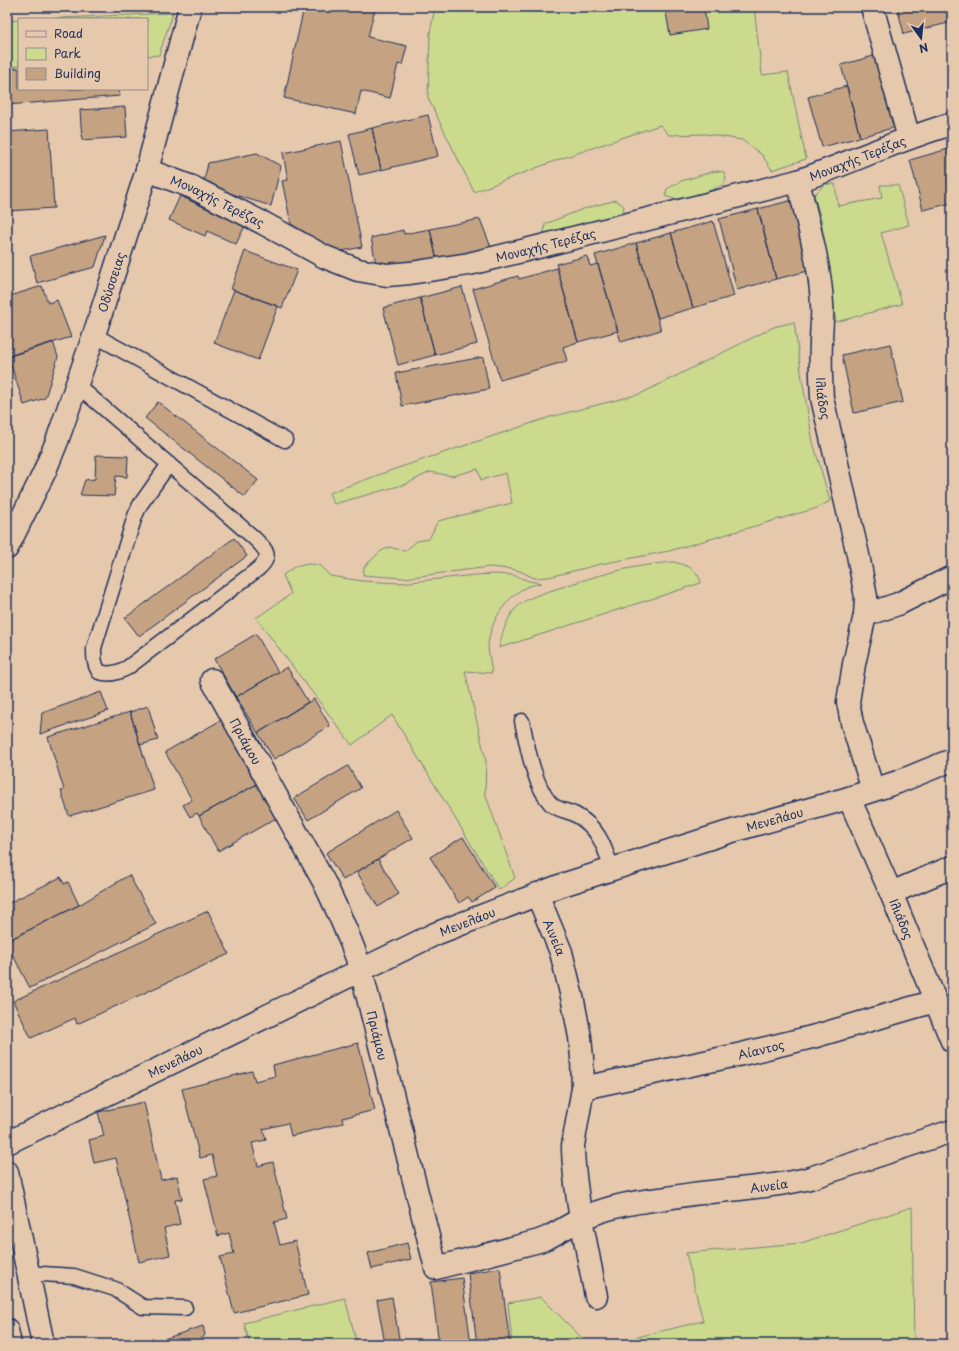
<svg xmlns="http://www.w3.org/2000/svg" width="959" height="1351" font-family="'Playpen Sans',sans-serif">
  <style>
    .green { fill: #ccda8e; stroke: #748476 }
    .building { fill: #c5a382; stroke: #1b2f5e }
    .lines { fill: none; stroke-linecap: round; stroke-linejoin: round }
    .service-casing { stroke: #1b2f5e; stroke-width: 17 }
    .minor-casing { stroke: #1b2f5e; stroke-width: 25 }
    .primary-casing { stroke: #1b2f5e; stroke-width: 25 }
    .service { stroke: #e6c9ad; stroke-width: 14 }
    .minor { stroke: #e6c9ad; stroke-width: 22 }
    .primary { stroke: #e6c9ad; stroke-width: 22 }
    .labels { text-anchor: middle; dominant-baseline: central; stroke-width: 3; stroke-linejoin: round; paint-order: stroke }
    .street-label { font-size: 12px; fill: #1b2f5e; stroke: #e6c9ad }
  </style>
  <rect width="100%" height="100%" fill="#e6c9ad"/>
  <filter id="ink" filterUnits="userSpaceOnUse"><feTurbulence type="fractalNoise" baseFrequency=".025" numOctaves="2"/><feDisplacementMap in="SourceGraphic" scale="8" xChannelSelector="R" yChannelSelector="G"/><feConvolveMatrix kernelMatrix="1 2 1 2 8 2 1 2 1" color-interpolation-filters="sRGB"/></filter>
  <g filter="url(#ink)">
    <path class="green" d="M435,7H754L762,75L788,72L806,159L772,170L762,155L742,140L706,134L669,135L660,125L557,160L474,192L428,98L430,33Z
      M173,13L159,55L147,56V19H38Z
      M19,20V66L7,67V21Z
      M715,171L724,172C726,177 727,181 723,184C718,190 683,199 674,199C671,198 668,197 665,196L667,189L681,181Z
      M825,184H835L838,206L882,198L880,185H898L909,225L881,233L902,304L836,322L821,220L814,195Z
      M616,200L624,206L623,211L614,217L553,238L544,233L545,224L583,209Z
      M794,322L802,379L813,442L830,501L817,508L669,551L601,564L549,577L534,578L520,571L511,569L489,567L404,578L363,575L364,567L381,551L389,547L405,551L417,541L429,539L438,521L512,503L506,473L481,480L478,469L452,476L430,472L406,484L334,504L329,493L395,469L550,417L640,394L774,327Z
      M674,562C688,566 697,568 701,583L499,648C502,634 506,620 515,609C526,597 544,593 559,588C598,575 633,565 674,562Z
      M308,564L319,565L330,576L362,581L401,583L475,575L495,574L513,575L529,581L541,583C538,584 533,585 529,586C507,594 488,625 488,648C489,656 491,665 492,673L465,671L486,761L485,793L515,878L499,890L392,715L352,745L256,618L291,594L283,575L294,567Z
      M912,1207L914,1344H512L508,1303L541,1297L585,1341L613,1343L703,1321L686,1253L801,1243Z
      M345,1298L357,1344H250L244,1323Z"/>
    <path class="building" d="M70,7H164V8L70,11Z
      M304,7H375L368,37L407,46L402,65L398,64L390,98L361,91L356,114L284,98Z
      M665,7H704L707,29L670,35Z
      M897,7H952V22L904,34Z
      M877,55L896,127L860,137L841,65Z
      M19,68V89H119L120,96L7,105V69Z
      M847,86L860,137L822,147L808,97Z
      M125,107L127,137L82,140L80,110Z
      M428,115L438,156L381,170L372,128Z
      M372,128L381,170L359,175L349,134Z
      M49,129L54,208L8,211L7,188V132Z
      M341,141L362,247L337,252L291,224L282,181L288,180L283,153Z
      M948,149L952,163V203L923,210L910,160Z
      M257,153L281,166L271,206L203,185L208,163Z
      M180,196L245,226L236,244L207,231L205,236L169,220Z
      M793,200L812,270L776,279L758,209Z
      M758,209L776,279L737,290L719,219Z
      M480,219L492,250L437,261L430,229Z
      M713,221L734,296L693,308L671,233Z
      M430,229L437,261L409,266L376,264L371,238L403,230L404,234Z
      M671,233L693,308L658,318L636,243Z
      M105,235L95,267L37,283L30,256Z
      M636,243L661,330L621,342L595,255Z
      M245,251L297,270L282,308L231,289Z
      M587,256L590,266L598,264L618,331L578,342L556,264Z
      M557,268L578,342L563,347L567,361L500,380L473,289L518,276L519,279Z
      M42,286L48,303L57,300L71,337L7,357V297Z
      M462,287L477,344L435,355L420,298Z
      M234,290L278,306L258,360L214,343Z
      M420,298L435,355L398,365L383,308Z
      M53,342L58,357L45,398L24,405L8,356Z
      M890,344L903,402L854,413L842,355Z
      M483,357L489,389L402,406L396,373Z
      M158,402L258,480L245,497L145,418Z
      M96,455L128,456L127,477L116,476L114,496L80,495L85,480L95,479Z
      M234,538L247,556L139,636L125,618Z
      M256,634L278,672L236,697L214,659Z
      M287,667L308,702L258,733L236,697Z
      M101,692L108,711L40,734L42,713Z
      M314,699L330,726L274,759L258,733Z
      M148,706L158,740L140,745L130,712Z
      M130,712L154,790L69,816L61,791L64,790L48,737Z
      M223,719L259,783L199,816L197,813L190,817L183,805L192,800L165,752Z
      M348,766L361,788L308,820L294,798Z
      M259,783L278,817L218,851L199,816Z
      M396,810L413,838L343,880L326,853Z
      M463,837L495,888L472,902L468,897L459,903L430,857Z
      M378,859L399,894L378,907L357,872Z
      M129,875L156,924L30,988L7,944V941L79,905Z
      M61,877L64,884L68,882L79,905L7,941V904Z
      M208,911L229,954L77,1024L75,1018L31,1038L13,1001Z
      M358,1043L375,1110L342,1118L343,1123L291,1136L288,1123L263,1129L266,1140L252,1143L258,1166L273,1162L287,1219L274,1222L280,1245L295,1241L308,1295L234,1313L220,1257L234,1254L229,1233L218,1236L204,1179L217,1176L212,1155L200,1158L182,1089L252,1071L255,1081L275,1076L273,1065Z
      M144,1102L161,1180L177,1176L182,1199L175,1200L180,1224L164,1228L170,1255L139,1262L116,1158L94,1163L89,1140L104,1136L98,1112Z
      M407,1243L411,1259L372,1269L368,1253Z
      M500,1268L510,1344H477L468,1273Z
      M462,1278L471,1344H439L431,1282Z
      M392,1297L400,1344H385L377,1300Z
      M203,1326L205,1335L199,1341L187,1344H165L161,1340Z"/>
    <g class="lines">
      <defs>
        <path id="service" d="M94,335L285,440
          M77,385L253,537C265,549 274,555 258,569L127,668C117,673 110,675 99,672C94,664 94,658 94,648L135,516L140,505L169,464
          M522,721C527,745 534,786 551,804C557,810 569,811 576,815C599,828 604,846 612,869
          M27,1273L74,1276L115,1289L143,1307L185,1308"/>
        <g id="minor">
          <path d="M872,7L909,138"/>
          <path id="s1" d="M147,170L192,187L263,223L325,257L358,270L387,275L410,273L469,264L530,249L798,181C850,163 899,139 952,124"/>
          <path id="s2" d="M798,181C807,221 820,262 822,304C823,317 821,330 821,343C820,362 821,380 822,398L858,555L866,597L865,615L854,664L848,702L852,723L873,790"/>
          <path id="s3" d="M7,548L44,473L57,441L94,335L147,170L190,7"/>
          <path d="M865,615L898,604L952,577"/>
          <path id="s4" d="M212,680L324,882C338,911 351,939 361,970L436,1268L539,1241L549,1237L581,1219L596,1296"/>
          <path id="s5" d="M849,798L891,893L952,1041"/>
          <path d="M891,893L952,867"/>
          <path id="s6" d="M537,894L561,952L573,1001L580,1037L582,1058L583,1088L573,1145C573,1170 577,1194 581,1219C606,1207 633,1202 660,1199C683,1195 706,1192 729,1190C757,1187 784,1185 810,1178L952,1131"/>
          <path id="s7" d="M583,1088L742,1054L816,1036L935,1001"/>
          <path id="s8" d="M7,1143L435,934L562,885L729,832L849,798L898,782L952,760"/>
        </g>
        <path id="primary" d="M7,1172L43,1344
          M7,1330L10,1344"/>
      </defs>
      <use href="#service" class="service-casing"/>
      <use href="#minor" class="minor-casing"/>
      <use href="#primary" class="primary-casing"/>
      <use href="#service" class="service"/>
      <use href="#minor" class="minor"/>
      <use href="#primary" class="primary"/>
    </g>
  </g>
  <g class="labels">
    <g class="street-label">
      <text stroke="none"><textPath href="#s1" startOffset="749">Μοναχής Τερέζας</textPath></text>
      <text stroke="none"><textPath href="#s1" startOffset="77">Μοναχής Τερέζας</textPath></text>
      <text stroke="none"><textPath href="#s1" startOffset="425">Μοναχής Τερέζας</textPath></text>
      <text stroke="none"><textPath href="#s3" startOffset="286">Οδύσσειας</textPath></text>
      <text stroke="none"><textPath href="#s2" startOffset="220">Ιλιάδος</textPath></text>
      <text stroke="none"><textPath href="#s4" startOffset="70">Πριάμου</textPath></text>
      <text stroke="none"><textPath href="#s8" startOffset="835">Μενελάου</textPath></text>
      <text stroke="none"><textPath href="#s5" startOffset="132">Ιλιάδος</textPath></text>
      <text stroke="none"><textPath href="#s8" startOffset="511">Μενελάου</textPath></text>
      <text stroke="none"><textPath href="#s6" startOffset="47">Αινεία</textPath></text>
      <text stroke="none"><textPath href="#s4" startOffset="394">Πριάμου</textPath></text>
      <text stroke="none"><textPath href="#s7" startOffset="182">Αίαντος</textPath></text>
      <text stroke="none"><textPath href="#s8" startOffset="187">Μενελάου</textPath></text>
      <text stroke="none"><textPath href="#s6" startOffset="525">Αινεία</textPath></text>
    </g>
  </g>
  <rect width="959" height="1351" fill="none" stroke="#e6c9ad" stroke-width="24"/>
  <rect x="12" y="12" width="935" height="1327" fill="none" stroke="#1b2f5e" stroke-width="1.5" filter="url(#ink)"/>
  <rect x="18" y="18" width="130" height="72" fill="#e6c9ad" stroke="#958b8d"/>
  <rect x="26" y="31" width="20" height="6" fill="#e6c9ad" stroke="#958b8d"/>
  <text x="54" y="38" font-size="12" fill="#1b2f5e">Road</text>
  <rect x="26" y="48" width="20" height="12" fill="#ccda8e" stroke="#958b8d"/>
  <text x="54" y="58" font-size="12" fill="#1b2f5e">Park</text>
  <rect x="26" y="68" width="20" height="12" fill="#c5a382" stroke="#958b8d"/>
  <text x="54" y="78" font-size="12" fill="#1b2f5e">Building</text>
  <g transform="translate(921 38) rotate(165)" stroke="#e6c9ad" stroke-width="3" paint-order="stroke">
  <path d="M0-3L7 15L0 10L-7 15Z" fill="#1b2f5e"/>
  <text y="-6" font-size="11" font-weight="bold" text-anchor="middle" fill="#1b2f5e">N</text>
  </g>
</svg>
